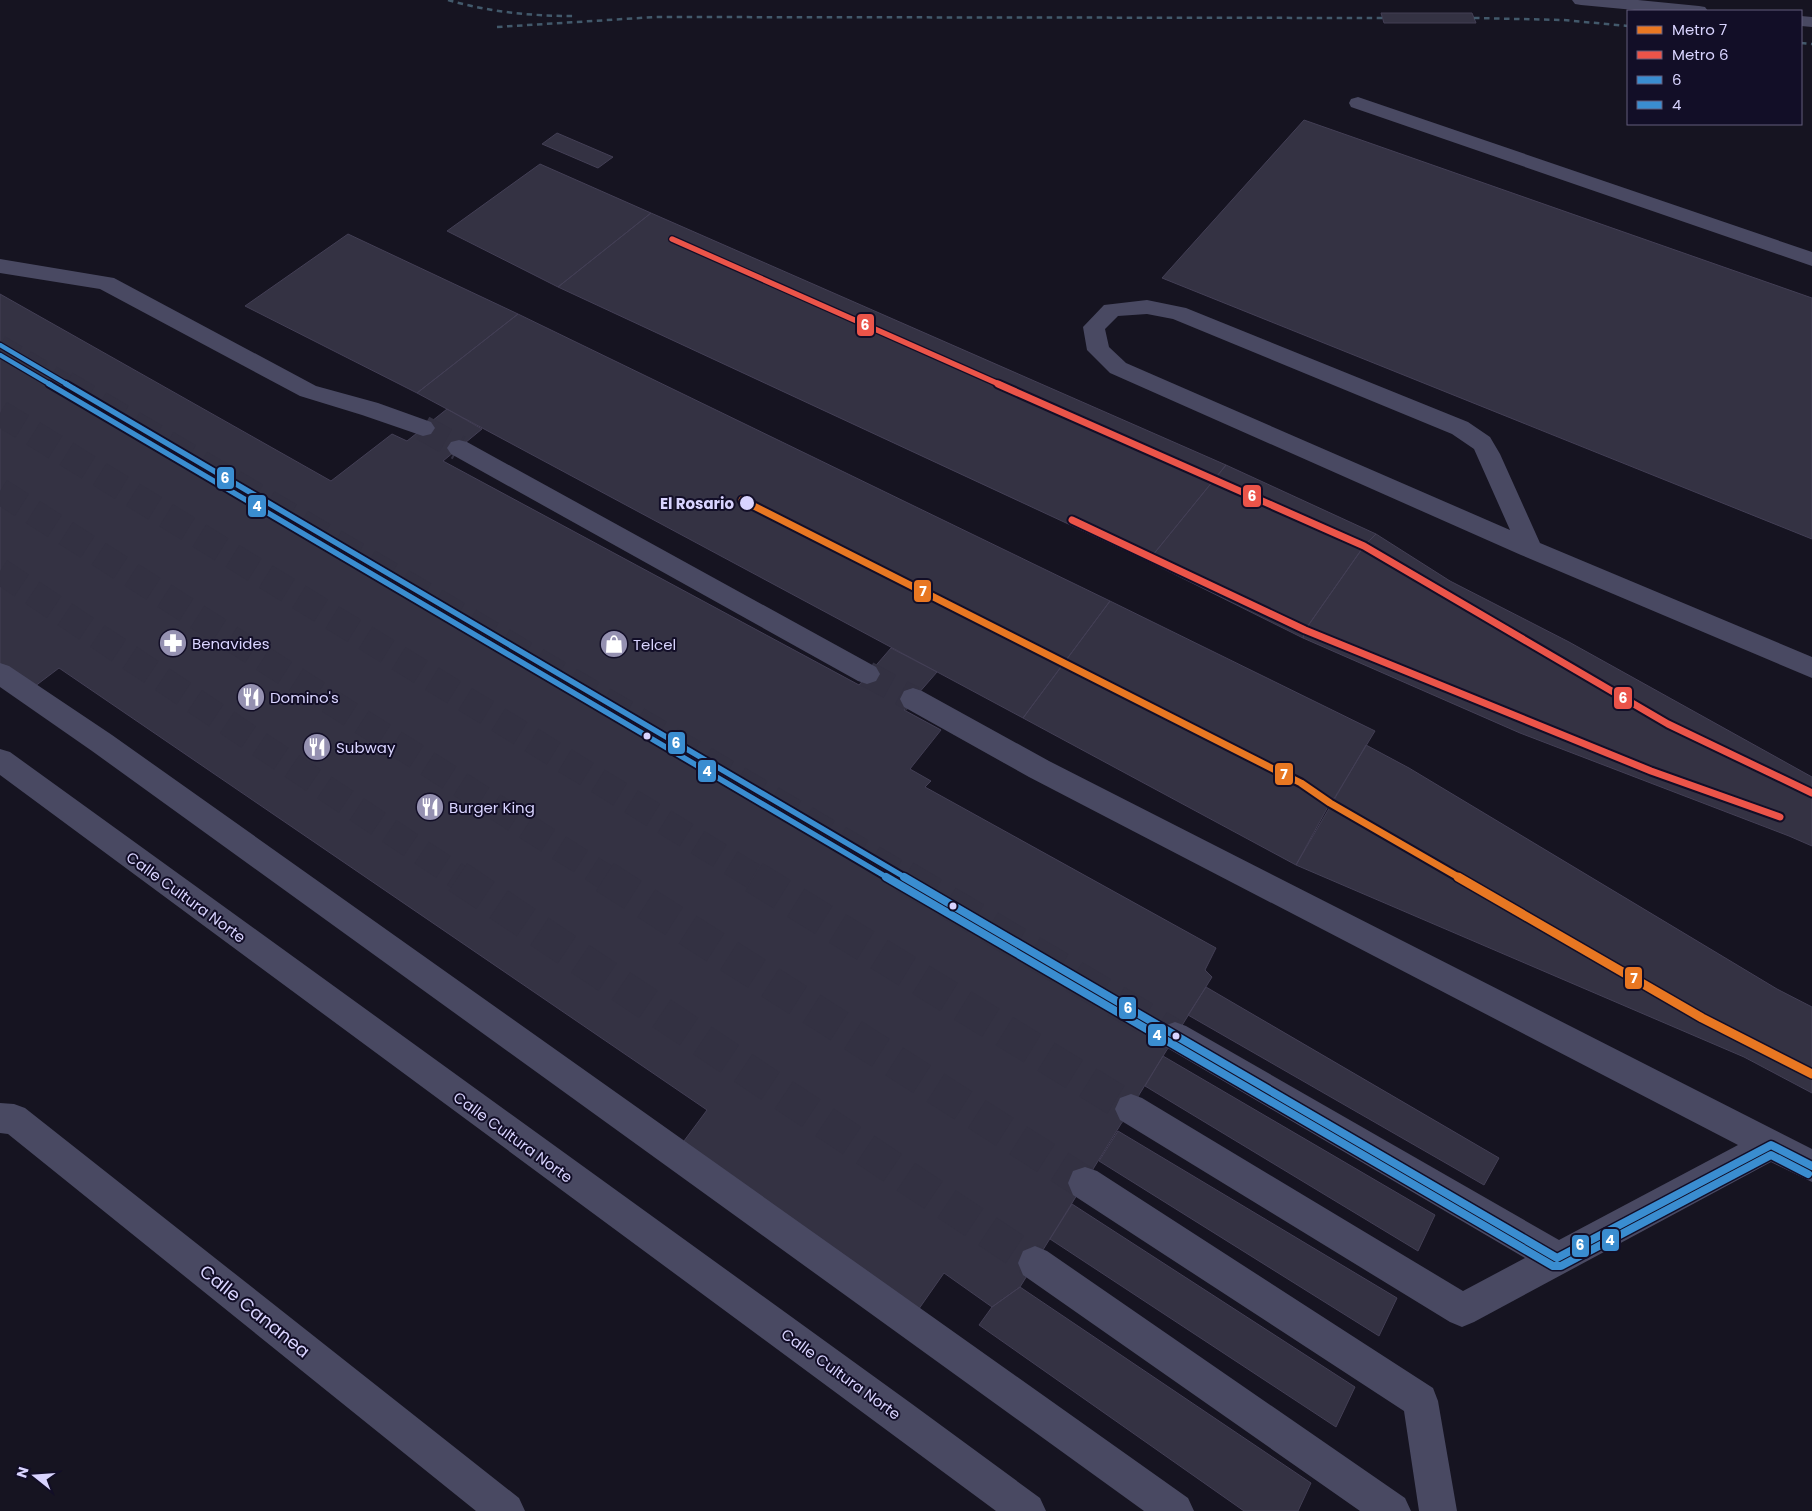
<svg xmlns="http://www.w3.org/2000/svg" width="1812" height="1511" font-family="Poppins,sans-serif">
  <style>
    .building { fill: #343243; stroke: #433f55 }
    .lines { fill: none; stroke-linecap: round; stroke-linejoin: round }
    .minor-tunnel-far2 { stroke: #333142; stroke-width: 20; stroke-dasharray: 20 10; stroke-linecap: butt }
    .minor-tunnel-far1 { stroke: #333142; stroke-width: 26; stroke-dasharray: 26 13; stroke-linecap: butt }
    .minor-tunnel { stroke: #333142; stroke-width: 33; stroke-dasharray: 33 16; stroke-linecap: butt }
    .minor { fill: #494962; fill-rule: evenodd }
    .rail { stroke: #42596b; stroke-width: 2.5; stroke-dasharray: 5.5 4.5; stroke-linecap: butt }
    .bus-1-far2-casing { stroke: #120e27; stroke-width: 7 }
    .bus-1-far1-casing { stroke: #120e27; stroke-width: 9 }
    .bus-1-casing { stroke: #120e27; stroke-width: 11 }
    .bus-2-far2-casing { stroke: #120e27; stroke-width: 7 }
    .bus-2-far1-casing { stroke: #120e27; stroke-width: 9 }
    .bus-2-casing { stroke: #120e27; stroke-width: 11 }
    .bus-1-far2 { stroke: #3a8dd0; stroke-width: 4.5 }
    .bus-1-far1 { stroke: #3a8dd0; stroke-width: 5.5 }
    .bus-1 { stroke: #3a8dd0; stroke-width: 8 }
    .bus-2-far2 { stroke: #3a8dd0; stroke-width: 4.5 }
    .bus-2-far1 { stroke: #3a8dd0; stroke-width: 5.5 }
    .bus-2 { stroke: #3a8dd0; stroke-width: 8 }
    .metro-1-far1-casing { stroke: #120e27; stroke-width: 11 }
    .metro-1-casing { stroke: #120e27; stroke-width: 12 }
    .metro-2-far1-casing { stroke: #120e27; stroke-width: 8 }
    .metro-2-casing { stroke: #120e27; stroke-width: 11 }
    .metro-1-far1 { stroke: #e87722; stroke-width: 7 }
    .metro-1 { stroke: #e87722; stroke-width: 9 }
    .metro-2-far1 { stroke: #eb5449; stroke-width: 5.5 }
    .metro-2 { stroke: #eb5449; stroke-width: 7 }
    .stop-dot { fill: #d9d4ff; stroke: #120e27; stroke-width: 2 }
    .labels { text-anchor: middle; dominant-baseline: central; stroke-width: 4; stroke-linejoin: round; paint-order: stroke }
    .stop-label { font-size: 15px; font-weight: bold; fill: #d9d4ff; stroke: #120e27; text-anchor: end }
    .poi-label { font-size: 15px; fill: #d9d4ff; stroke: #120e27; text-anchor: start }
    .street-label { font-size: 15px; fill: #d9d4ff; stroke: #120e27 }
    .near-street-label { font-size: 18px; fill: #d9d4ff; stroke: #120e27 }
    .line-badge { stroke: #120e27; stroke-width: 2 }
    .badge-label { font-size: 14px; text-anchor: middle; font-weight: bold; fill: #fff }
  </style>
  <rect width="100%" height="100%" fill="#161421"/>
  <path class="building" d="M1381,13H1472L1476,23H1384Z
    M1304,120L1812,298V539L1162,278Z
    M557,133L613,157L598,168L542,144Z
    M540,164L651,213L558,287L447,231Z
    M651,213L1226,465L1148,561L558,287Z
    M348,234L518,314L417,393L245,306Z
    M0,294L331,481L392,434L407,441L447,409L482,429L443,461L859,685L891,648L937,672L904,710L941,730L910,769L931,781L925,787L1216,948L1205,970L1212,977L1020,1287L992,1307L944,1273L916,1313L678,1149L707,1110L59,668L26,693L0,675Z
    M518,314L1110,601L1023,718L417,393Z
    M1226,465L1376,534L1364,546L1305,630L1303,638L1148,561Z
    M1376,534L1450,581L1569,642L1812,777V846L1789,836L1520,733L1303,638L1305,630L1364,546Z
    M1110,601L1375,731L1335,797L1330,803L1296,865L1023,718Z
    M1366,745L1409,768L1777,989L1812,1007V1093L1744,1057L1296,865Z
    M1206,987L1499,1158L1484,1185L1188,1015Z
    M1163,1056L1435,1215L1418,1251L1145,1086Z
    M1118,1131L1397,1298L1379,1336L1099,1161Z
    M1072,1204L1355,1387L1336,1427L1050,1239Z
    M1020,1287L1311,1483L1298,1511H1244L979,1325L992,1307Z"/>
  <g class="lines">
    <path class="minor-tunnel-far2" d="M0,345L68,385"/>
    <path class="minor-tunnel-far1" d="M66,384L907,878
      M0,413L756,878
      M423,428L459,448
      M0,491L607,878
      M0,571L460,878
      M867,674L913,699"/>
    <path class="minor-tunnel" d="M458,877L1035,1263
      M605,877L1085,1183
      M754,877L1131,1109
      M905,877L1175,1036"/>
    <path class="minor" d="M1572,0H1638L1699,6L1705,7L1708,11H1645L1581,5L1575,4Z
      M1801,16L1812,17V27L1801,26Z
      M1358,97L1812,252V266L1351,107L1349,103L1351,99Z
      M0,259L114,278L316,386L378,403L431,422L435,428L431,434L423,436L362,415L300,396L100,289L0,273Z
      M1147,300L1186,308L1468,422L1490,437L1500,454L1540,543L1812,657V678L1521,555L1110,373L1087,350L1083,327L1104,305ZM1147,314L1173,319L1452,434L1474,449L1510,530L1126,363L1109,347L1105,329L1118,316Z
      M459,440L467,442L876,667L880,674L876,681L867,684L858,681L451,454L447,448L451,442Z
      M0,663L9,666L112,735L1188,1498L1194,1511H1144L92,751L0,687Z
      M913,688L922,691L1049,761L1812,1149V1182L1771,1162L1474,1322L1462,1327L1450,1322L1120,1120L1115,1109L1120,1098L1131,1094L1142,1098L1463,1291L1525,1258L1164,1046L1159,1036L1164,1026L1175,1022L1186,1026L1559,1240L1738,1145L1029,777L904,707L900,699L904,691Z
      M0,749L10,752L912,1404L1040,1498L1046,1511H996L0,775Z
      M0,1103L14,1104L25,1108L519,1498L525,1511H476L8,1134L0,1133Z
      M1085,1167L1097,1171L1433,1388L1438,1401L1457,1511H1419L1404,1411L1073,1195L1068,1183L1073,1171Z
      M1035,1246L1047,1251L1405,1498L1411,1511H1360L1023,1275L1018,1263L1023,1251Z"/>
    <path class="rail" d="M448,0C489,12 531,16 574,16
      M1474,18L1563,20L1628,26
      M497,27L656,17L1383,18
      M1801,43L1812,44"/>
    <defs>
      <path id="bus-1-far2" d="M0,345L68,385"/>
      <path id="bus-1-far1" d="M66,384L906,878"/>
      <path id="bus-1" d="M904,877L1557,1258L1771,1145L1812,1166"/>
      <path id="bus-2-far2" d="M0,355L51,385"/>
      <path id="bus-2-far1" d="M49,384L888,878"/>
      <path id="bus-2" d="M886,877L1553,1266H1561L1771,1155L1808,1174"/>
    </defs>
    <use href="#bus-1-far2" class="bus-1-far2-casing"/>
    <use href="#bus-1-far1" class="bus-1-far1-casing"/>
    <use href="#bus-1" class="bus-1-casing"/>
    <use href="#bus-2-far2" class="bus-2-far2-casing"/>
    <use href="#bus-2-far1" class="bus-2-far1-casing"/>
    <use href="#bus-2" class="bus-2-casing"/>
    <use href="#bus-1-far2" class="bus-1-far2"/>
    <use href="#bus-1-far1" class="bus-1-far1"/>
    <use href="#bus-1" class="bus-1"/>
    <use href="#bus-2-far2" class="bus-2-far2"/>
    <use href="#bus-2-far1" class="bus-2-far1"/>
    <use href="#bus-2" class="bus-2"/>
    <defs>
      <path id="metro-1-far1" d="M742,500L1301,783L1330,803L1460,878"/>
      <path id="metro-1" d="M1458,877L1702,1018L1812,1074"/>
      <path id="metro-2-far1" d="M672,239L1001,385"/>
      <path id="metro-2" d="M998,384L1364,546L1668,724L1812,793
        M1072,520L1305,630L1651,771L1780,817"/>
    </defs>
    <use href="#metro-1-far1" class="metro-1-far1-casing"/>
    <use href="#metro-1" class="metro-1-casing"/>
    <use href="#metro-2-far1" class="metro-2-far1-casing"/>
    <use href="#metro-2" class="metro-2-casing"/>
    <use href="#metro-1-far1" class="metro-1-far1"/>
    <use href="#metro-1" class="metro-1"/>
    <use href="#metro-2-far1" class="metro-2-far1"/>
    <use href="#metro-2" class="metro-2"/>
  </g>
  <defs>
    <symbol id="pharmacy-disc" viewBox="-11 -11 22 22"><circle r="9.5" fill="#9591b1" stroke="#120e27"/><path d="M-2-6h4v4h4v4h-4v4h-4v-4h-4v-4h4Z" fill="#fff"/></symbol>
    <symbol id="shop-disc" viewBox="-11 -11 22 22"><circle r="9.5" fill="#9591b1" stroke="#120e27"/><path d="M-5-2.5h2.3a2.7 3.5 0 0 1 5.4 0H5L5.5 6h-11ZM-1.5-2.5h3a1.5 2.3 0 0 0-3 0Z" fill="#fff"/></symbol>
    <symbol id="restaurant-disc" viewBox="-11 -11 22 22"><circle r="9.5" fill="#9591b1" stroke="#120e27"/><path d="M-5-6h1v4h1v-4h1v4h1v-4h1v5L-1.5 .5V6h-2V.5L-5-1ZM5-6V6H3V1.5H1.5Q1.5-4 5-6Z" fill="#fff"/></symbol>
  </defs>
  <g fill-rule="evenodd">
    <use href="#pharmacy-disc" x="157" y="627" width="32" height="32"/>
    <use href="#shop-disc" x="598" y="628" width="32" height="32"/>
    <use href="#restaurant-disc" x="235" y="681" width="32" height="32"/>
    <use href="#restaurant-disc" x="301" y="731" width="32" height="32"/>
    <use href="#restaurant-disc" x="414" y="791" width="32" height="32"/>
  </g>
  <g class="stop-dot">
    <circle cx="747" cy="503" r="8"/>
    <circle cx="647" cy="736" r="4.5"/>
    <circle cx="953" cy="906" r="4.5"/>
    <circle cx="1176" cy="1036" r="4.5"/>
  </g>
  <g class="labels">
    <g class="stop-label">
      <text x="734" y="503">El Rosario</text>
    </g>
    <g class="poi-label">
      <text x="192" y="643">Benavides</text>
      <text x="633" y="644">Telcel</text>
      <text x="270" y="697">Domino's</text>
      <text x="336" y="747">Subway</text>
      <text x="449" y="807">Burger King</text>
    </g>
    <g class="street-label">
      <text transform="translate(186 897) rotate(36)">Calle Cultura Norte</text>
      <text transform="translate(513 1137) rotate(36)">Calle Cultura Norte</text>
      <text transform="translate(841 1374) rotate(36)">Calle Cultura Norte</text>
    </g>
    <g class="near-street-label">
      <text transform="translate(255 1311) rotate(39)">Calle Cananea</text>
    </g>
  </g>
  <g class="line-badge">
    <rect x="856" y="313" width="19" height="24" rx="5" fill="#eb5449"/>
    <rect x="216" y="466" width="19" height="24" rx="5" fill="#3a8dd0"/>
    <rect x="1242" y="484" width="20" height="24" rx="5" fill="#eb5449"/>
    <rect x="247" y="494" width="20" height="24" rx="5" fill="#3a8dd0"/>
    <rect x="913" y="579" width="19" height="24" rx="5" fill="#e87722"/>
    <rect x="1613" y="686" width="20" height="24" rx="5" fill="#eb5449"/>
    <rect x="667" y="731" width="19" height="24" rx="5" fill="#3a8dd0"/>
    <rect x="697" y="759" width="20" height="24" rx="5" fill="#3a8dd0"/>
    <rect x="1274" y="762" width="20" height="24" rx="5" fill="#e87722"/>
    <rect x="1624" y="966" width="19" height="24" rx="5" fill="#e87722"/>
    <rect x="1118" y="996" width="19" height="24" rx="5" fill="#3a8dd0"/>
    <rect x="1147" y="1023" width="20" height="24" rx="5" fill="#3a8dd0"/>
    <rect x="1601" y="1228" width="19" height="24" rx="5" fill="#3a8dd0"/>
    <rect x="1571" y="1234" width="19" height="24" rx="5" fill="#3a8dd0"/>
  </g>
  <g class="badge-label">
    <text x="865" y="330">6</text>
    <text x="225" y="483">6</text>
    <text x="1252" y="501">6</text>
    <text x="257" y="511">4</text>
    <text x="923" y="596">7</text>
    <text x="1623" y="703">6</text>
    <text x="676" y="748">6</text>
    <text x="707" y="776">4</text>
    <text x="1284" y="779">7</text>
    <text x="1634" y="983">7</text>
    <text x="1128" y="1013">6</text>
    <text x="1157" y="1040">4</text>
    <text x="1610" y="1245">4</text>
    <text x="1580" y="1250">6</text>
  </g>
  <rect x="1627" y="10" width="175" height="115" fill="#120e27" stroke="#625d7d"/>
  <rect x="1637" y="26" width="25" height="8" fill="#e87722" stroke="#625d7d"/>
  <text x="1672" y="35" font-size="15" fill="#d9d4ff">Metro 7</text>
  <rect x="1637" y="51" width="25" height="8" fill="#eb5449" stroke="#625d7d"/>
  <text x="1672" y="60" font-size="15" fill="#d9d4ff">Metro 6</text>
  <rect x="1637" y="76" width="25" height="8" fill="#3a8dd0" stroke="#625d7d"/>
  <text x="1672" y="85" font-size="15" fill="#d9d4ff">6</text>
  <rect x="1637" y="101" width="25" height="8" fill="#3a8dd0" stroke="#625d7d"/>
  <text x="1672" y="110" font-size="15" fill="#d9d4ff">4</text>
  <g transform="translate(35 1476) rotate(287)" stroke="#120e27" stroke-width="4" paint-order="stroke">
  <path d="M0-4L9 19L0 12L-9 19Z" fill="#d9d4ff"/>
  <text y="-8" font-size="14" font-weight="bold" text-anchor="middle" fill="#d9d4ff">N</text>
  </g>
</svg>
